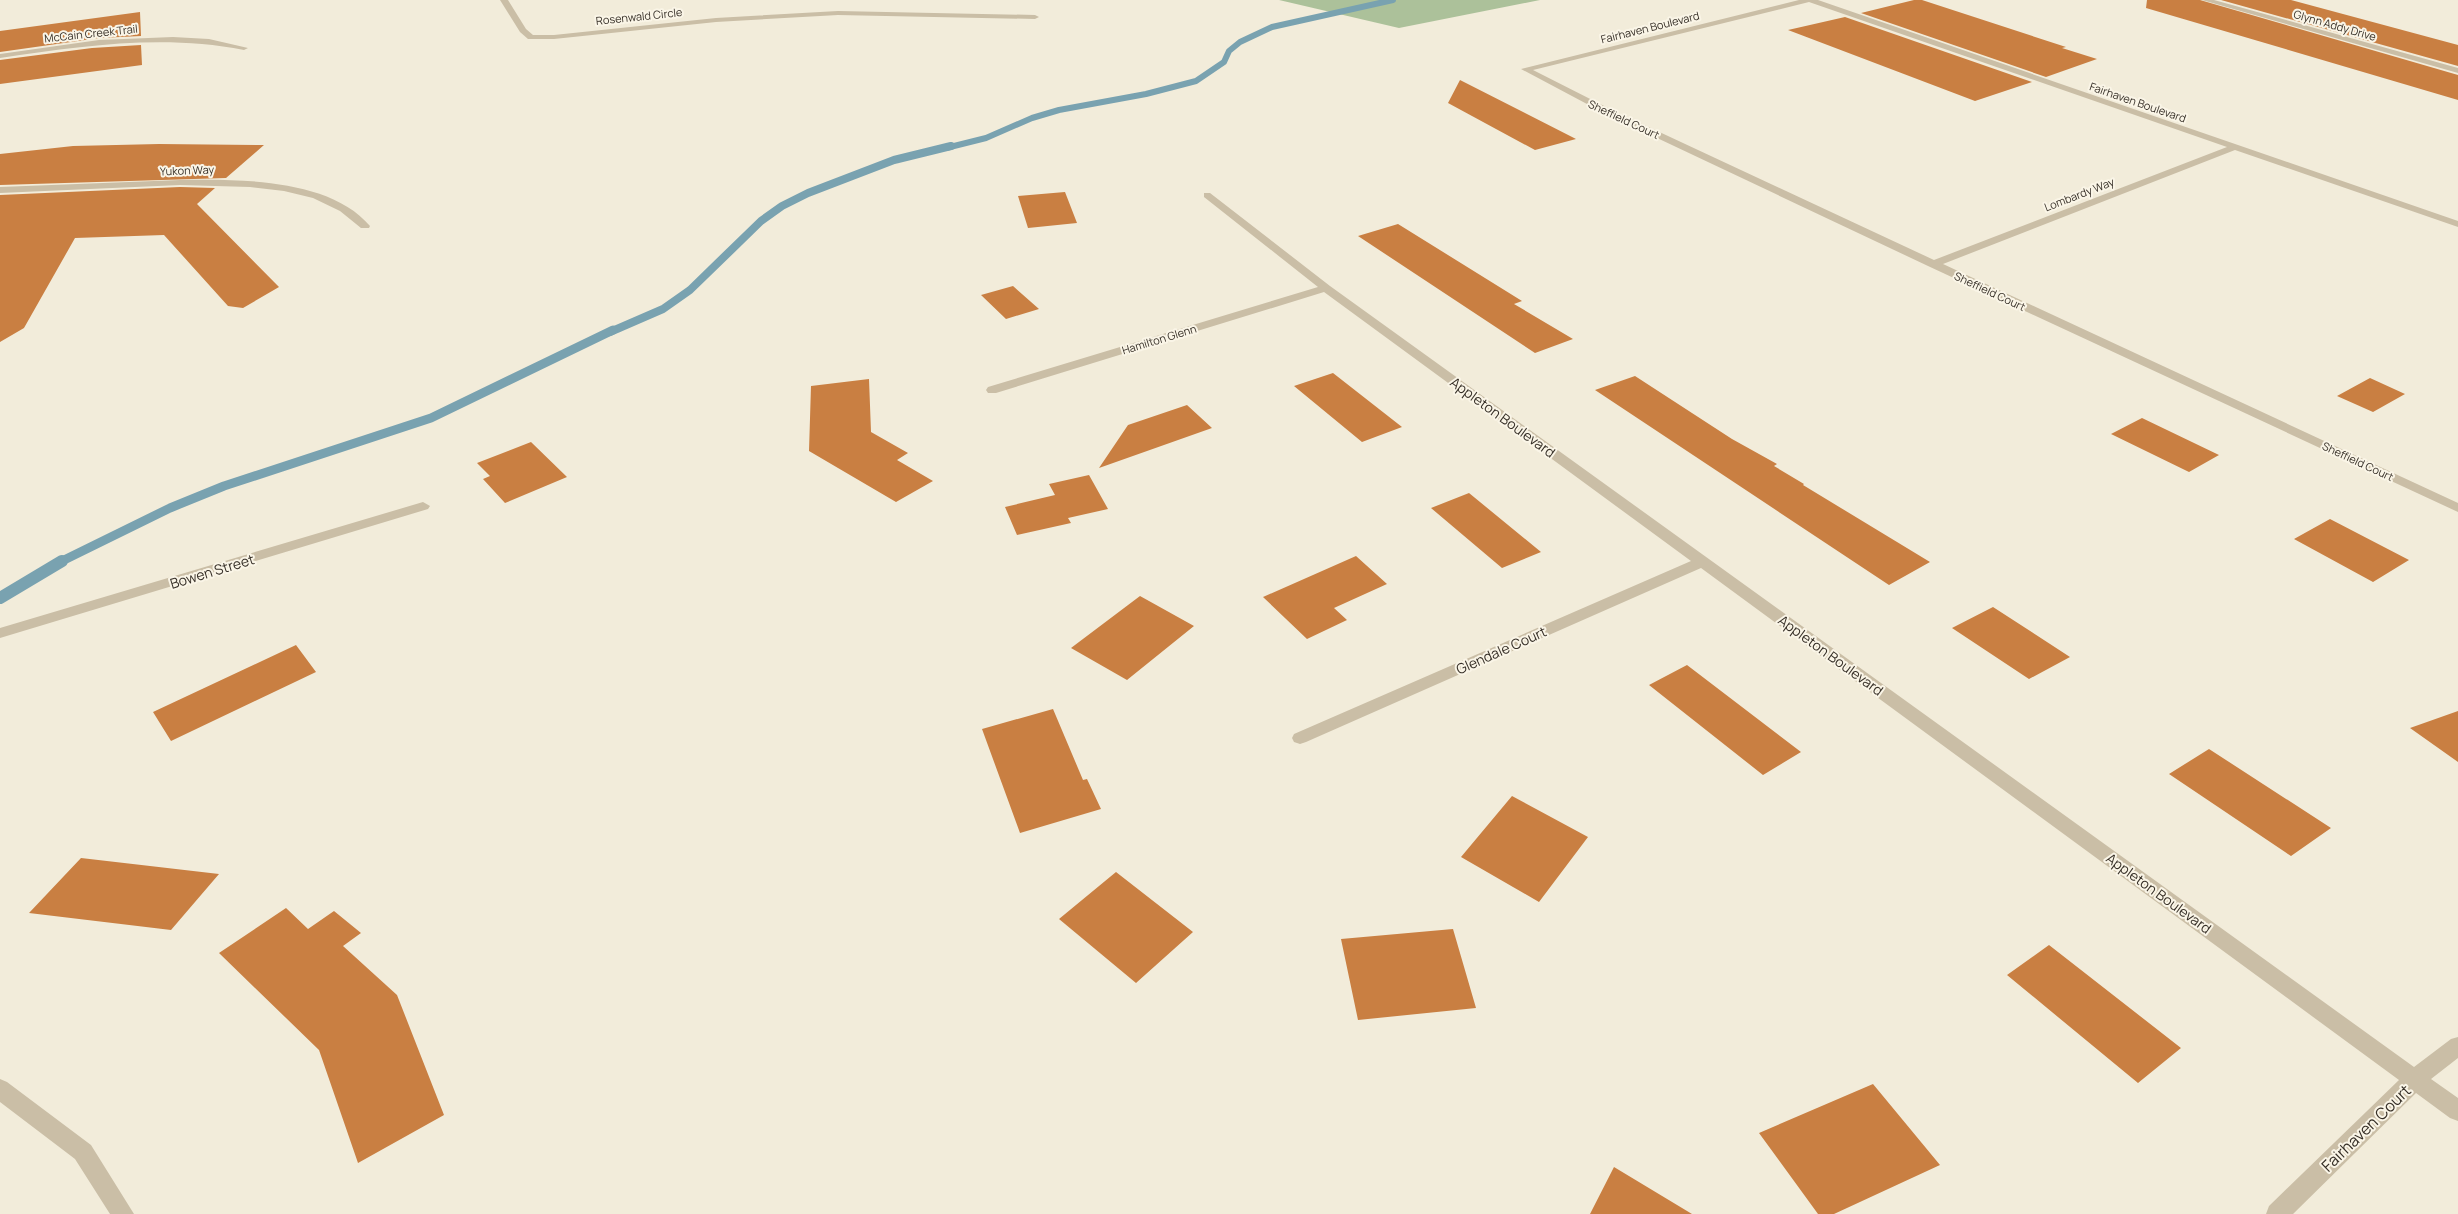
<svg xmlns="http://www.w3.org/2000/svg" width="2458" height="1214" font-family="Manrope,sans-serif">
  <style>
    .green { fill: #acc19a }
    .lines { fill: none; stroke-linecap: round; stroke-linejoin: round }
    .stream-far3 { stroke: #79a2b0; stroke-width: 6 }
    .stream-far2 { stroke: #79a2b0; stroke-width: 8 }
    .stream-far1 { stroke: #79a2b0; stroke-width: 9 }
    .stream { stroke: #79a2b0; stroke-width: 12 }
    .building { fill: #c97f42 }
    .minor { fill: #cabea6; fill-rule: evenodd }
    .labels { text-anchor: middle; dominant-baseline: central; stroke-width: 4; stroke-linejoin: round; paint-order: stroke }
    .far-street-label { font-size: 11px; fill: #362f27; stroke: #faf5e7 }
    .street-label { font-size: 14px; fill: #362f27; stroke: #faf5e7 }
    .near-street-label { font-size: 16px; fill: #362f27; stroke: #faf5e7 }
  </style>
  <rect width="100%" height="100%" fill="#f2ecda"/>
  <path class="green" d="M1279,0H1540L1399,28Z"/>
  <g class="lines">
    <path class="stream-far3" d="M946,148L986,138L1032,118L1059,110L1146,94L1196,81L1224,62L1229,51L1240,42L1272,27L1393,0"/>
    <path class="stream-far2" d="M610,332L663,309L690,290L761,221L782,206L808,193L894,160L951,146"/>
    <path class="stream-far1" d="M60,562L170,508L224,486L431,418L613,330"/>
    <path class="stream" d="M0,598L62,561"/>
  </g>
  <path class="building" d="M1914,0H1922L2066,47L2062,48L2097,59L2046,77L1861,13Z
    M2147,0H2200L2458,75V100L2146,8Z
    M2221,0H2291L2458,45V66Z
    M140,12L141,36L99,38L0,52V31Z
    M1845,17L2032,82L1975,101L1788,30Z
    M141,45L142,65L0,84V60L92,48Z
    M1460,80L1576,139L1535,150L1448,103Z
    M159,144L264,145L226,178L0,185V154L73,146Z
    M180,187L215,188L197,204L279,287L243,308L228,306L164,235L75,238L24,328L0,342V195Z
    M1065,192L1077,223L1028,228L1018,196Z
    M1398,224L1522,301L1514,304L1573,339L1535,353L1358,236Z
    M1013,286L1039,309L1006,319L981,295Z
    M1333,373L1402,427L1362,442L1294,386Z
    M1635,376L1732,439L1777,464L1774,466L1804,484L1803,485L1930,562L1889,585L1595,390Z
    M2370,378L2405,394L2373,412L2337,396Z
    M869,379L871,432L908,453L897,460L933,481L896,502L809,451L811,386Z
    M1187,405L1212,428L1099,468L1128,425Z
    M2142,418L2219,455L2189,472L2111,434Z
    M531,442L567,477L505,503L483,479L490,476L477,463Z
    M1089,475L1108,509L1068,518L1071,523L1017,535L1005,507L1055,495L1049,484Z
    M1469,493L1541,552L1502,568L1431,508Z
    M2330,519L2409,560L2373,582L2294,539Z
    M1356,556L1387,584L1334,608L1347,620L1307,639L1263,597Z
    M1140,596L1194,626L1127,680L1071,648Z
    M1993,607L2070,657L2029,679L1952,628Z
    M296,645L316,672L171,741L153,712Z
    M1687,665L1801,752L1763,775L1649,685Z
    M1053,709L1083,780L1087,779L1101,809L1020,833L982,729Z
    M2458,711V762L2410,728Z
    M2209,749L2331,828L2291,856L2169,774Z
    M1512,796L1588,837L1539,902L1461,857Z
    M81,858L219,874L171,930L29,913Z
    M1116,872L1193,932L1136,983L1059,919Z
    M286,908L308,929L334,911L361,933L343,946L397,995L444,1115L358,1163L319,1050L219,953Z
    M1453,929L1476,1008L1358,1020L1341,939Z
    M2049,945L2181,1048L2138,1083L2007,975Z
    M1873,1084L1940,1165L1834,1214H1818L1759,1133Z
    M1614,1167L1692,1214H1590Z"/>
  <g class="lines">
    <path class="minor" d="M500,0H508L526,29L533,35H554L716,18L838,11L1035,15L1039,17L1035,19L838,15L716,22L554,39H528L520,32Z
      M1799,0H1818L2458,221V227L2235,150L1943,264L2458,503V512L1928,266L1602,112L1521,69ZM1809,2L2227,147L1934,260L1608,108L1533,70Z
      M2202,0H2214L2458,68V73Z
      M173,37L209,39L248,48L244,50C163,34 81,46 0,58V54L99,40Z
      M180,180C237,179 330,178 370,226L369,228H361L340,211L313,198L284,191L250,187L180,185L0,193V187Z
      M1204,193H1210L1330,286L2414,1067L2451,1039L2458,1037V1058L2431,1079L2458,1098V1121L2450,1118L2416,1093L2293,1214H2266L2269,1206L2399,1080L1701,568L1306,742L1300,744L1294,742L1292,738L1294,734L1691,561L1324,292L996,393H988L986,390L988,387L1318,287L1204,197Z
      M423,502L430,506L428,509L0,638V628Z
      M0,1079L7,1082L91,1145L134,1214H110L75,1159L0,1102Z"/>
  </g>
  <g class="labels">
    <g class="far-street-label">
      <text transform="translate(639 16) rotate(-6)">Rosenwald Circle</text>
      <text transform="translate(2335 25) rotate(16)">Glynn Addy Drive</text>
      <text transform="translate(1650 27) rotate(-14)">Fairhaven Boulevard</text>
      <text transform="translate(91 33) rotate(-6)">McCain Creek Trail</text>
      <text transform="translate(2138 102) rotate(19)">Fairhaven Boulevard</text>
      <text transform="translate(1624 119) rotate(25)">Sheffield Court</text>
      <text transform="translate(187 170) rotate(-2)">Yukon Way</text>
      <text transform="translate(2079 194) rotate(-21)">Lombardy Way</text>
      <text transform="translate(1990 291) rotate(25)">Sheffield Court</text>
      <text transform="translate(1159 339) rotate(-17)">Hamilton Glenn</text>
      <text transform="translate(2358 461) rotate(25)">Sheffield Court</text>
    </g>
    <g class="street-label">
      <text transform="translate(1503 417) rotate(36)">Appleton Boulevard</text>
      <text transform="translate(212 571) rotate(-17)">Bowen Street</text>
      <text transform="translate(1501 650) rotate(-24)">Glendale Court</text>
      <text transform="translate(1831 655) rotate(36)">Appleton Boulevard</text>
      <text transform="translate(2159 893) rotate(36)">Appleton Boulevard</text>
    </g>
    <g class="near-street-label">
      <text transform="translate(2366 1128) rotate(-44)">Fairhaven Court</text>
    </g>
  </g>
</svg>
